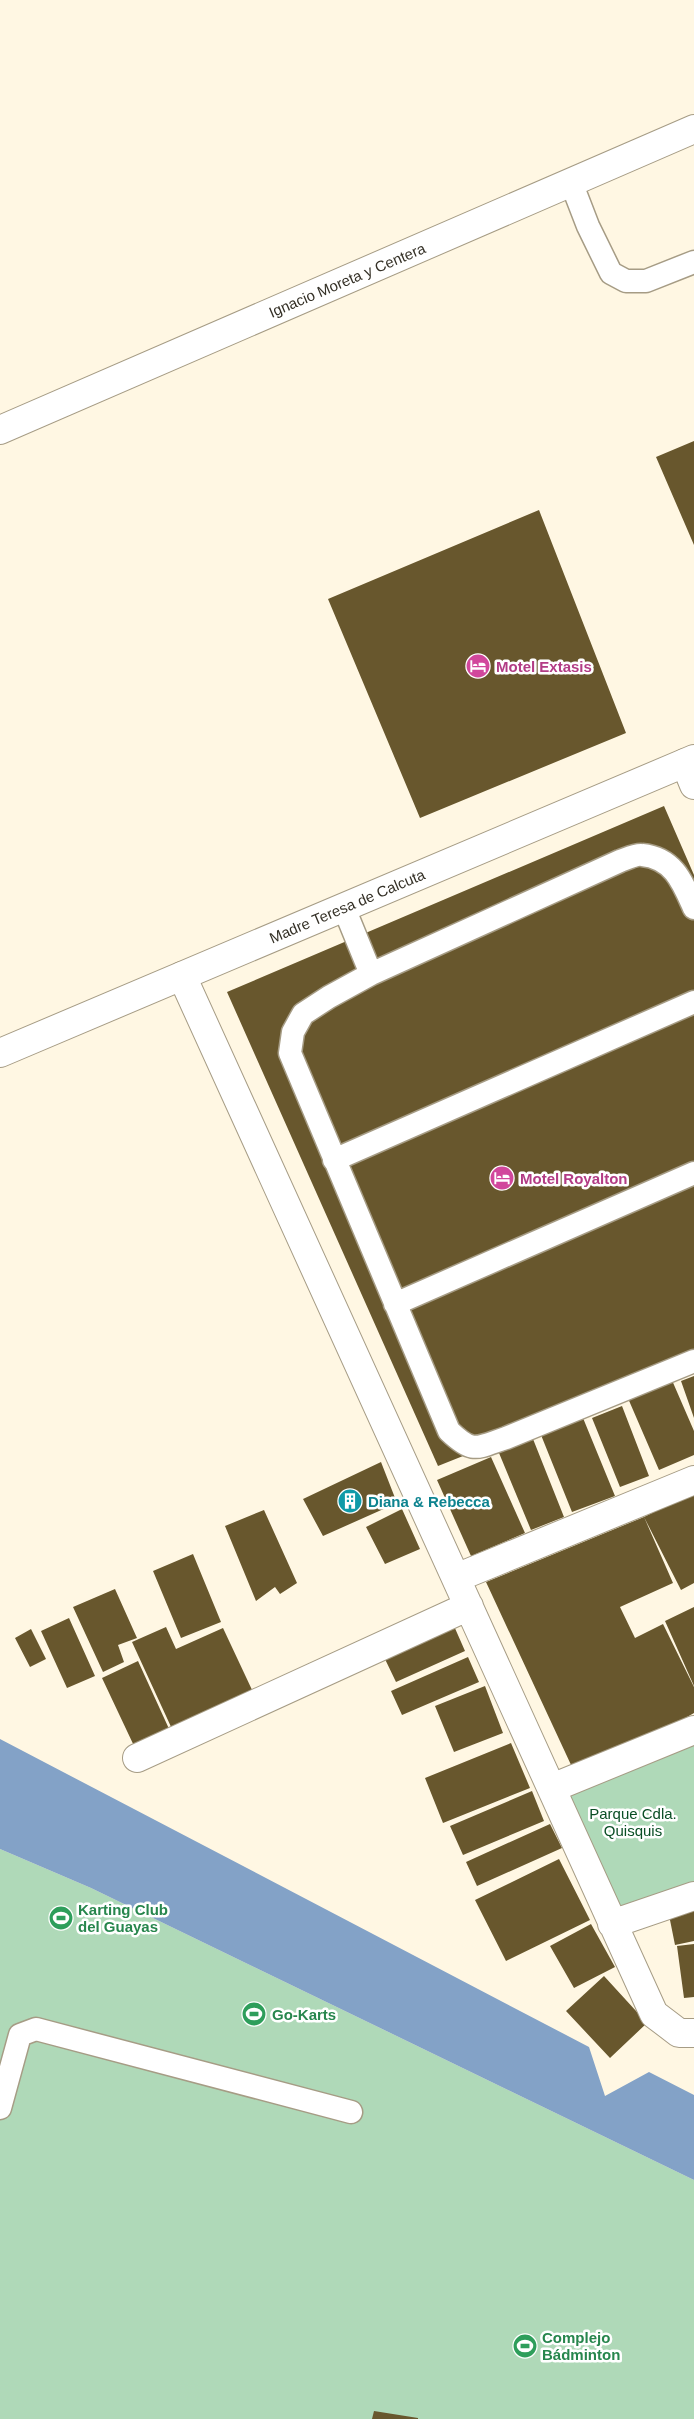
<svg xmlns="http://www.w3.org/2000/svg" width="694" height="2419" font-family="Helvetica,sans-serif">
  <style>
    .green { fill: #afd9b8 }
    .water { fill: #83a2c7 }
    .building { fill: #68572d }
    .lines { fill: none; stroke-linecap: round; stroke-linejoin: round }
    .lane-casing { stroke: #a69c85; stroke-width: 25 }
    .street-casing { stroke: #a69c85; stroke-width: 30 }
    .secondary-casing { stroke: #a69c85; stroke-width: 30 }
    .lane { stroke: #fff; stroke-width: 22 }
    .street { stroke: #fff; stroke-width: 28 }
    .secondary { stroke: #fff; stroke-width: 28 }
    .labels { text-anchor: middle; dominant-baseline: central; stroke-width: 5; stroke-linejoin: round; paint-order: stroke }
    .street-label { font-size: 15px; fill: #343026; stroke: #fff }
    .hotel-label { font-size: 15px; font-weight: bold; fill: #b23c85; stroke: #fff; text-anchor: start }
    .culture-label { font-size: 15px; font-weight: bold; fill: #0d838f; stroke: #fff; text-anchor: start }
    .park-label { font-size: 15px; fill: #0a4e25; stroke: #fff }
    .leisure-label { font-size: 15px; font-weight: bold; fill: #27864d; stroke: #fff; text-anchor: start }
  </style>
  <rect width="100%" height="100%" fill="#fff7e3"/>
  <path class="green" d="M694,1730V1896L612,1924L552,1788Z
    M0,1849L91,1888L694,2180V2419H0Z"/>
  <path class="water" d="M0,1739L589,2047L605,2096L649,2072L694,2095V2180L91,1888L0,1849Z"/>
  <path class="building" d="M694,441V545L656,457Z
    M539,510L626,733L420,818L328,599Z
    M664,806L694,875V1364L438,1466L227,992Z
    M694,1376V1418L681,1381Z
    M671,1378L694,1431V1455L659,1470L627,1396Z
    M622,1406L649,1476L620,1487L592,1418Z
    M583,1418L615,1496L572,1512L541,1435Z
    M533,1439L564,1517L531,1530L499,1453Z
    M491,1457L525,1533L471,1556L437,1480Z
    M381,1462L397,1503L323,1536L303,1499Z
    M694,1492V1583L681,1590L644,1517Z
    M402,1509L420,1549L385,1564L366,1527Z
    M264,1510L297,1583L280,1594L275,1587L256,1601L225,1526Z
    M644,1517L673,1583L620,1607L635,1638L663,1624L694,1687V1713L675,1724L572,1767L486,1582Z
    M193,1554L221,1622L181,1638L153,1571Z
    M115,1589L137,1638L118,1645L124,1662L103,1672L73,1607Z
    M694,1607V1686L665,1621Z
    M69,1618L95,1676L67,1688L41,1631Z
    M454,1626L465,1651L396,1682L384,1657Z
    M166,1627L176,1649L223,1628L253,1692L172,1729L132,1642Z
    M31,1629L46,1659L30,1667L15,1638Z
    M468,1657L479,1682L402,1715L391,1691Z
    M138,1661L170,1731L135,1748L102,1678Z
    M485,1686L503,1733L454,1752L435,1706Z
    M511,1743L530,1788L443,1823L425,1778Z
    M532,1791L544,1821L463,1855L450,1826Z
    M550,1824L562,1848L477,1886L466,1862Z
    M559,1859L590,1920L506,1961L475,1900Z
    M694,1900V1941L675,1945L667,1905Z
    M591,1924L615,1967L574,1988L550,1946Z
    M694,1944V1997L684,1998L677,1946Z
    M604,1976L647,2023L610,2058L566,2011Z
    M374,2411L418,2418V2419H372Z"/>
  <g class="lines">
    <defs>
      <path id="lane" d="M571,182L588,226L611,273L626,281H646L694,262
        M344,908L371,974
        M694,908C683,883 674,858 642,855C636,854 626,859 620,861L371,974L329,997L303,1014L293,1032L290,1053L449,1431C473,1454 476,1448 506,1438L694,1361
        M334,1160L694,1002
        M395,1304L694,1173
        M0,2108L20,2035L36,2029L351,2112"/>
      <path id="street" d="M0,430L694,129
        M685,763L694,785
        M182,976L654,2014L679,2033H694
        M456,1578L694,1480
        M137,1758L469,1606
        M552,1788L694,1730
        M612,1924L694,1896"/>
      <path id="secondary" d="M0,1053L694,759"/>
    </defs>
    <use href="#lane" class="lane-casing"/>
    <use href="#street" class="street-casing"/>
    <use href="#secondary" class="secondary-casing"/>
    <use href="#lane" class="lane"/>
    <use href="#street" class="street"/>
    <use href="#secondary" class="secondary"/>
  </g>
  <defs>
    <symbol id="hotel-disc" viewBox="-11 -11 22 22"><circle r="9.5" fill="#d1479c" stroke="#fff"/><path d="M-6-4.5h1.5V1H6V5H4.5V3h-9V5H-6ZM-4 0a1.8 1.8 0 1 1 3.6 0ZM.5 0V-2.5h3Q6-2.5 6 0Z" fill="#fff"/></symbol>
    <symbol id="building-disc" viewBox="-11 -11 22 22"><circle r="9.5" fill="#0f9aa8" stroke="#fff"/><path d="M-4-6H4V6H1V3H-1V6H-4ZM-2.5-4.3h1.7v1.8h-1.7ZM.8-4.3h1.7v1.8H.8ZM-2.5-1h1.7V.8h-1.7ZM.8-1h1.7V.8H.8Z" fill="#fff"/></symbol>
    <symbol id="stadium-disc" viewBox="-11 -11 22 22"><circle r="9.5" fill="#2e9e5b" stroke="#fff"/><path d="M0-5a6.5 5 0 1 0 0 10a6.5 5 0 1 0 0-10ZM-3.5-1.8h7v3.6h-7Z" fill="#fff"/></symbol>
  </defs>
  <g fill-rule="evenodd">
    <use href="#hotel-disc" x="464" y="652" width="28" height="28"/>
    <use href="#hotel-disc" x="488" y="1164" width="28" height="28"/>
    <use href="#building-disc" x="336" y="1487" width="28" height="28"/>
    <use href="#stadium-disc" x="47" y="1904" width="28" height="28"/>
    <use href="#stadium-disc" x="240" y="2000" width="28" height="28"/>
    <use href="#stadium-disc" x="511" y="2332" width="28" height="28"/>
  </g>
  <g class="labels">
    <g class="street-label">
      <text transform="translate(347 280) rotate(-23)">Ignacio Moreta y Centera</text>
      <text transform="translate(347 906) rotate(-23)">Madre Teresa de Calcuta</text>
    </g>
    <g class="hotel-label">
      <text x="496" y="666">Motel Extasis</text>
      <text x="520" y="1178">Motel Royalton</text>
    </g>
    <g class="culture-label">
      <text x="368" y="1501">Diana &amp; Rebecca</text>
    </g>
    <g class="park-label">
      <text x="633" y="1813">Parque Cdla.<tspan x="633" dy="17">Quisquis</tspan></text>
    </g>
    <g class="leisure-label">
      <text x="78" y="1909">Karting Club<tspan x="78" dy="17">del Guayas</tspan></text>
      <text x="272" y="2014">Go-Karts</text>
      <text x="542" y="2337">Complejo<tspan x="542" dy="17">Bádminton</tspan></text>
    </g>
  </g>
</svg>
